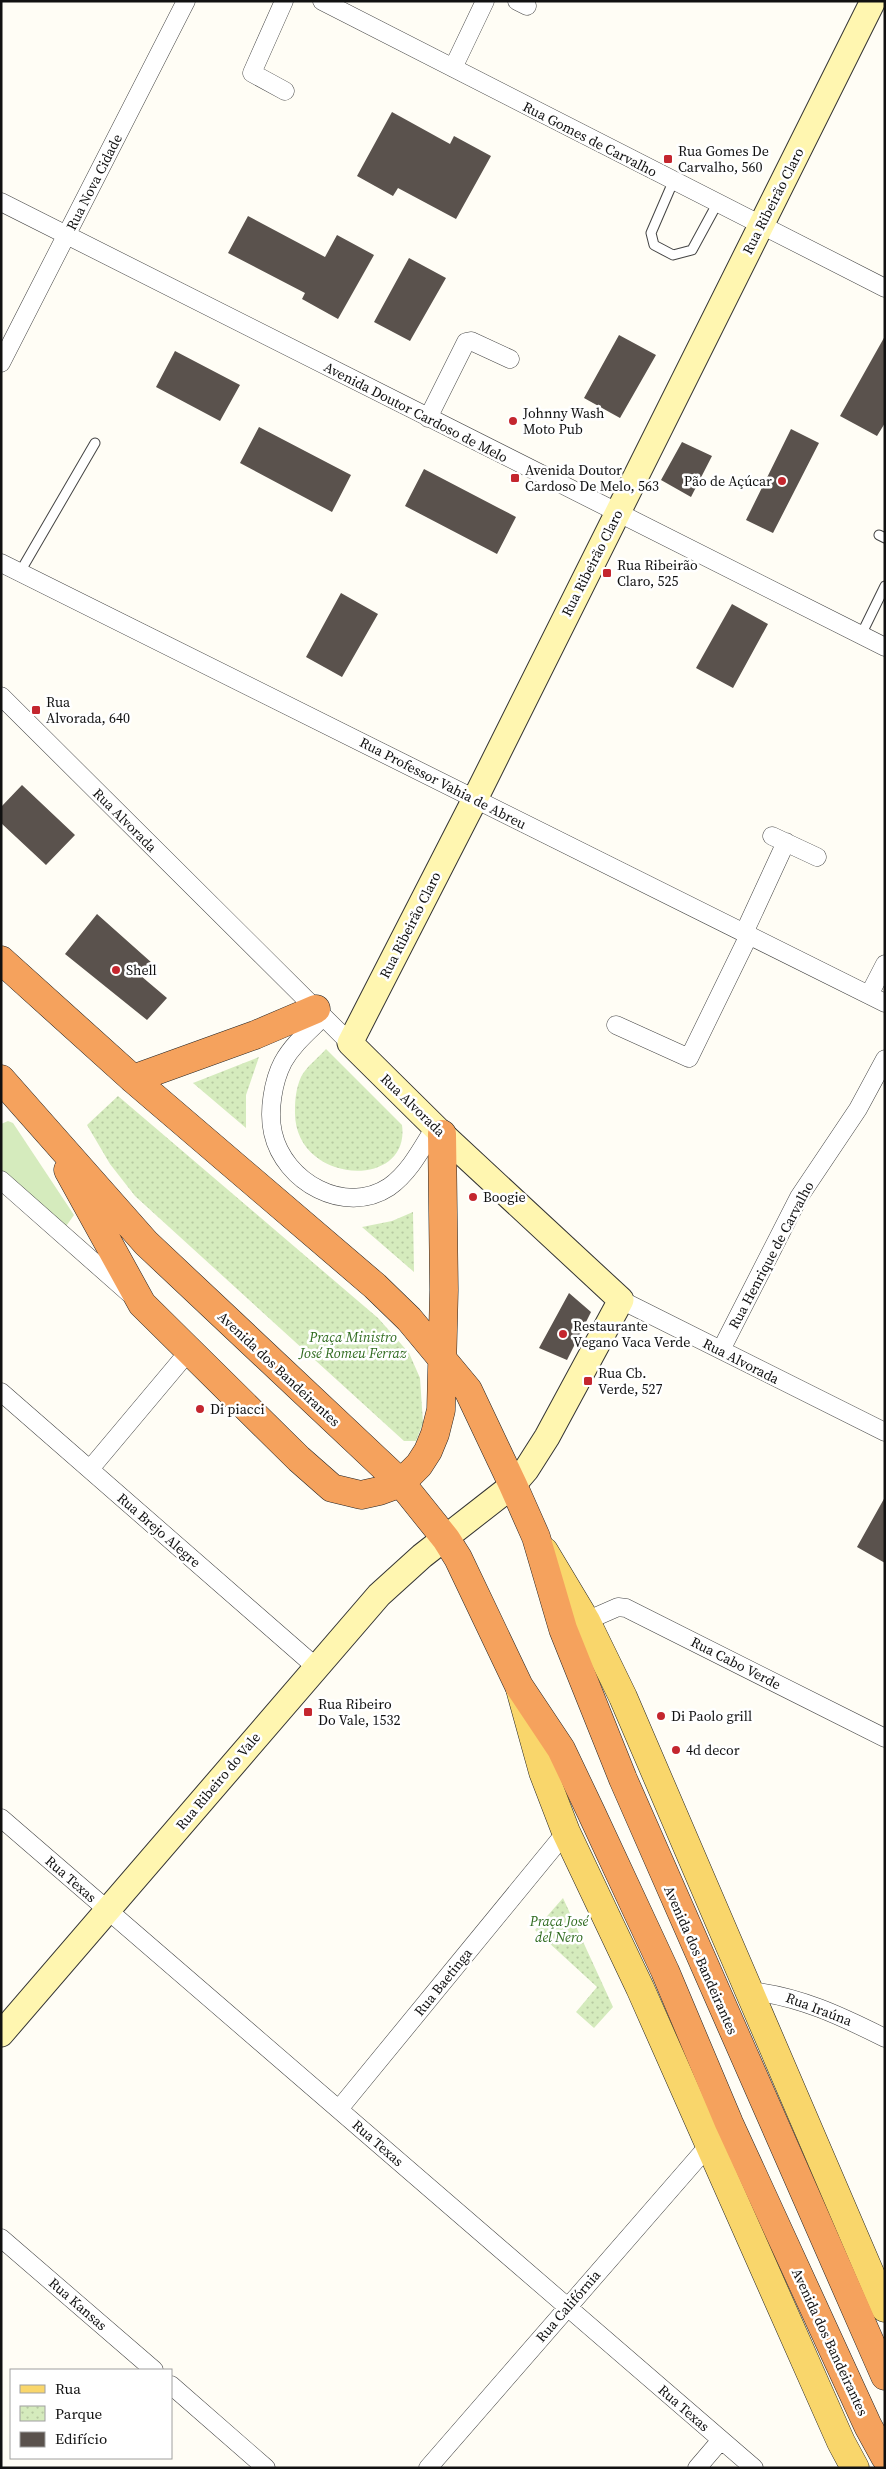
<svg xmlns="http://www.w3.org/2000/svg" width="886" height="2469" font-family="'Source Serif 4',serif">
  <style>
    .grass { fill: #d5ebbd }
    .park { fill: url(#park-dots) }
    .building { fill: #5a524d }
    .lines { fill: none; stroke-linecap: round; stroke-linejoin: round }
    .lane-casing { stroke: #444; stroke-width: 11 }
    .street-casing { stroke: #444; stroke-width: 19 }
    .secondary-casing { stroke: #333; stroke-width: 27 }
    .primary-casing { stroke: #222; stroke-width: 29 }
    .highway-casing { stroke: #222; stroke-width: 29 }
    .lane { stroke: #fff; stroke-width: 9 }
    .street { stroke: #fff; stroke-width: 18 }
    .secondary { stroke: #fff6b0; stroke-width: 25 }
    .primary { stroke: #f9d66b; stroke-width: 28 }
    .highway { stroke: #f5a25d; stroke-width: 28 }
    .poi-dot { fill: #c4262e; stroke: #fff; stroke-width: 2 }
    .labels { text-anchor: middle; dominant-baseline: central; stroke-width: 5; stroke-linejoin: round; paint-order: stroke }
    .street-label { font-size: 14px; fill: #111; stroke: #fff }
    .poi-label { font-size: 14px; fill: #111; stroke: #fff; text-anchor: start }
    .park-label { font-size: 14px; font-style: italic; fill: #2f6b1f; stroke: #fff }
  </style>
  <defs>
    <pattern id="park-dots" width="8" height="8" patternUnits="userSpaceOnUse" patternTransform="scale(1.25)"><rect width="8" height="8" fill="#d5ebbd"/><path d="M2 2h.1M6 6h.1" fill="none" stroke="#b6c8a1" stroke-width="1.8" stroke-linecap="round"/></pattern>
  </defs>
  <rect width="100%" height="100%" fill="#fffdf5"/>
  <path class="grass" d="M8,1121L13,1123L74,1215L64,1229L1,1170V1124Z"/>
  <path class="park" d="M326,1049L402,1125C411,1191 293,1185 295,1111C295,1100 296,1088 301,1077C306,1067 318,1058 326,1049Z
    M259,1057L246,1095V1128L193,1083Z
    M118,1096L378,1318L409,1353L420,1378L423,1423L416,1441H404L135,1196L110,1164L87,1125Z
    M413,1212L414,1272L362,1227L392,1221Z
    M563,1898L613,2007L594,2028L576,2012L597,1987L535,1930Z"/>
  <path class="building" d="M392,112L450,144L454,136L491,156L456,219L398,188L393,196L357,176Z
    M248,216L325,257L337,235L374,255L338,319L302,299L305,293L228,253Z
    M409,258L446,278L410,341L374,322Z
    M619,335L656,355L620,418L584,398Z
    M885,336V423L877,436L840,416Z
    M175,351L240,385L220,421L156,387Z
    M259,427L351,475L332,512L240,463Z
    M791,429L819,443L773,533L746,520Z
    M682,442L712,456L691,497L661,480Z
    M424,469L516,517L497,554L405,506Z
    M341,593L378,614L342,677L306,657Z
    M732,604L768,624L733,688L696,668Z
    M22,785L75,835L46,865L1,823V807Z
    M97,914L152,963L141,976L167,998L147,1020L65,954Z
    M569,1293L591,1312L567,1360L539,1348Z
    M885,1497V1563L857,1547Z"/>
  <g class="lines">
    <defs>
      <path id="lane" d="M673,182L651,233L654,245L673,255L692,250L717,204
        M879,535L885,538
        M20,572L95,443
        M861,635L885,586"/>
      <path id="street" d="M284,1L252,73L285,91
        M322,1L885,288
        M517,1L527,6
        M453,68L485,1
        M1,202L885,647
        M1,363L186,1
        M428,418L466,342L471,341L510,359
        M1,563L885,1003
        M1,696L350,1043
        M772,836L817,857
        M744,933L786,842
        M869,995L885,964
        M323,1017C309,1031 293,1044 283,1062C273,1081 268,1112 273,1133C284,1182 345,1216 389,1187C410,1172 422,1148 435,1127
        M616,1025L689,1058L749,935
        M1,1180L130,1294
        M621,1300L885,1432
        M721,1350L799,1197L858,1109L885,1059
        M1,1392L316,1667
        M90,1469L189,1351
        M586,1621L618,1607L626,1608L885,1738
        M1,1818L754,2468
        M750,1991C799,1996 841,2016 885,2038
        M339,2109L566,1832
        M1,2238L154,2370
        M171,2385L266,2468
        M428,2468L709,2145
        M697,2468L721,2440"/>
      <path id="secondary" d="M1,2034L379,1595L422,1556L513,1485L526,1470L547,1437L621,1300L442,1134L350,1043L475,799L873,1"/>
      <path id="primary" d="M544,1551L586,1621L623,1697L885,2308
        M520,1689L543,1772L566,1832L640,1988L841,2442L855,2468"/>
      <path id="highway" d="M1,960L133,1079L375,1286L409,1319L468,1390L513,1485L536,1537L563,1629L623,1779L885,2376
        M1,1079L146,1243L401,1483L446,1539L458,1558L519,1686L561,1749L591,1812L665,1971L729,2123L868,2426L885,2457
        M133,1079L255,1035L316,1009
        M68,1170L142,1304L299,1459L332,1488L361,1495L379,1491L401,1483L419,1465L428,1451L435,1434L441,1410L444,1290L442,1134"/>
    </defs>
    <use href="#lane" class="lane-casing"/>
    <use href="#street" class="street-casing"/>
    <use href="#secondary" class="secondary-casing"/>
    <use href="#primary" class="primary-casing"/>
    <use href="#highway" class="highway-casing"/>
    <use href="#lane" class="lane"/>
    <use href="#street" class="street"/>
    <use href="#secondary" class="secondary"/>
    <use href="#primary" class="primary"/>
    <use href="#highway" class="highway"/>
  </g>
  <g class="poi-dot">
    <rect x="663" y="154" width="10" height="10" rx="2.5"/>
    <circle cx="513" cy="421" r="5"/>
    <rect x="510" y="473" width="10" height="10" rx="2.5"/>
    <circle cx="782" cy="481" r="5"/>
    <rect x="602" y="568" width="10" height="10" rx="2.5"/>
    <rect x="31" y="705" width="10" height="10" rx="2.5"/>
    <circle cx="116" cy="970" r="5"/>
    <circle cx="473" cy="1197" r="5"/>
    <circle cx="563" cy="1334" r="5"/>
    <rect x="583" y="1376" width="10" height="10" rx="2.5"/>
    <circle cx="200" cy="1409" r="5"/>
    <rect x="303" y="1707" width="10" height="10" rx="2.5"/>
    <circle cx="661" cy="1716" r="5"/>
    <circle cx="676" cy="1750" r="5"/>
  </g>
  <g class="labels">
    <g class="street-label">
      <text transform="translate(590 139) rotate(27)">Rua Gomes de Carvalho</text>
      <text transform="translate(94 182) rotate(-63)">Rua Nova Cidade</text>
      <text transform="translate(773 201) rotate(-63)">Rua Ribeirão Claro</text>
      <text transform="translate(416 412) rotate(27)">Avenida Doutor Cardoso de Melo</text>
      <text transform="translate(592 563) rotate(-63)">Rua Ribeirão Claro</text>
      <text transform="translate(443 783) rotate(27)">Rua Professor Vahia de Abreu</text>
      <text transform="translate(125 820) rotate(45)">Rua Alvorada</text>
      <text transform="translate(410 925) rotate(-63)">Rua Ribeirão Claro</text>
      <text transform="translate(413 1105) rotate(44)">Rua Alvorada</text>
      <text transform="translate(771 1255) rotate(-62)">Rua Henrique de Carvalho</text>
      <text transform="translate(741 1361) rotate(27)">Rua Alvorada</text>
      <text transform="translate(279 1369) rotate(43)">Avenida dos Bandeirantes</text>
      <text transform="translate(159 1530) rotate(41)">Rua Brejo Alegre</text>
      <text transform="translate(736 1663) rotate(27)">Rua Cabo Verde</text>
      <text transform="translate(218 1781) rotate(-50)">Rua Ribeiro do Vale</text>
      <text transform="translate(71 1879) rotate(41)">Rua Texas</text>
      <text transform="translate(701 1960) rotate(66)">Avenida dos Bandeirantes</text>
      <text transform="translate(443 1982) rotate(-51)">Rua Baetinga</text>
      <text transform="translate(819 2009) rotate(21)">Rua Iraúna</text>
      <text transform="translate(378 2143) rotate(41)">Rua Texas</text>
      <text transform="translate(78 2304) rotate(41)">Rua Kansas</text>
      <text transform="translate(568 2306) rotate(-49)">Rua Califórnia</text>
      <text transform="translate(830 2342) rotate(65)">Avenida dos Bandeirantes</text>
      <text transform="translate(684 2408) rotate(41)">Rua Texas</text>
    </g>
    <g class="poi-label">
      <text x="678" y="151">Rua Gomes De<tspan x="678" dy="16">Carvalho, 560</tspan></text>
      <text x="523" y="413">Johnny Wash<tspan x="523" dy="16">Moto Pub</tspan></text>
      <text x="525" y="470">Avenida Doutor<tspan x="525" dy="16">Cardoso De Melo, 563</tspan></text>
      <text x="772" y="481" text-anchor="end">Pão de Açúcar</text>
      <text x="617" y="565">Rua Ribeirão<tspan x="617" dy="16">Claro, 525</tspan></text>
      <text x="46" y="702">Rua<tspan x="46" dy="16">Alvorada, 640</tspan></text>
      <text x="126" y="970">Shell</text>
      <text x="483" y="1197">Boogie</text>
      <text x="573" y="1326">Restaurante<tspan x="573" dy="16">Vegano Vaca Verde</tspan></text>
      <text x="598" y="1373">Rua Cb.<tspan x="598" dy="16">Verde, 527</tspan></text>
      <text x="210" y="1409">Di piacci</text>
      <text x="318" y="1704">Rua Ribeiro<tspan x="318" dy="16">Do Vale, 1532</tspan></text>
      <text x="671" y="1716">Di Paolo grill</text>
      <text x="686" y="1750">4d decor</text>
    </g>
    <g class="park-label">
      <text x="353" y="1337">Praça Ministro<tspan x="353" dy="16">José Romeu Ferraz</tspan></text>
      <text x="559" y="1921">Praça José<tspan x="559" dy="16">del Nero</tspan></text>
    </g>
  </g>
  <rect width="886" height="2469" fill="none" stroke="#111111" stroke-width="5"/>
  <rect x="10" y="2369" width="162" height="90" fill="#ffffff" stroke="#a0a0a0"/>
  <rect x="20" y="2385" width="25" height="8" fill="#f9d66b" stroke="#a0a0a0"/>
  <text x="55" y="2394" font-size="15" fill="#111111">Rua</text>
  <rect x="20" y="2406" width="25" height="15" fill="url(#park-dots)" stroke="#a0a0a0"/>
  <text x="55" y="2419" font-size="15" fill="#111111">Parque</text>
  <rect x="20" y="2432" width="25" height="15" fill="#5a524d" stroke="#a0a0a0"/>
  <text x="55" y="2444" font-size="15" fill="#111111">Edifício</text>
</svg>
